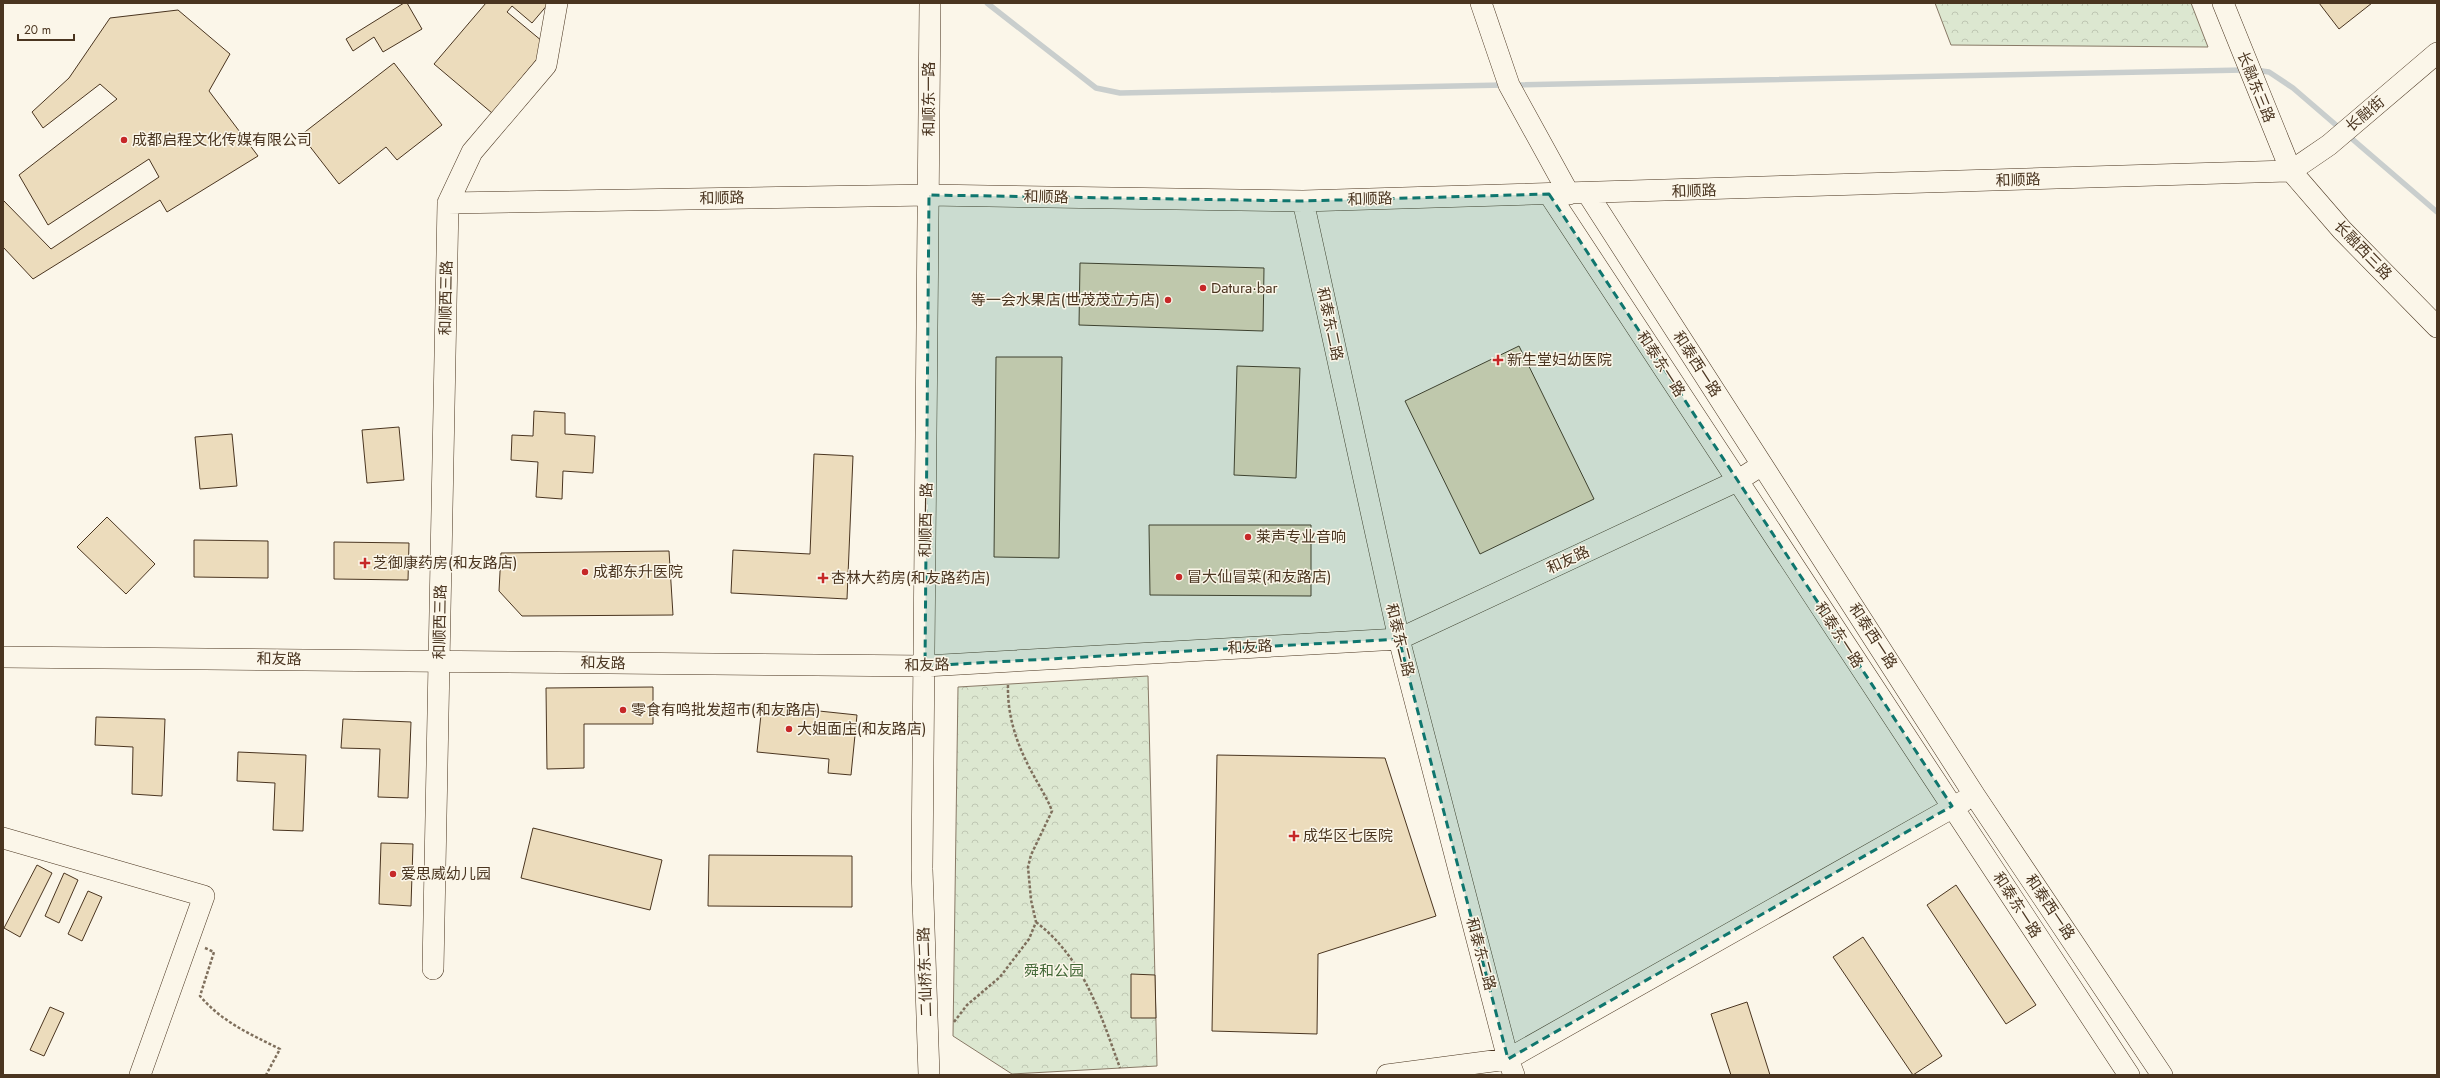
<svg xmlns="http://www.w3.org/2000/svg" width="2440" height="1078" font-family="Jost,'Noto Sans SC',sans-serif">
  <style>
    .forest { fill: url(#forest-crowns); stroke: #887966 }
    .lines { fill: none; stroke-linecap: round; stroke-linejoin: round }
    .stream { stroke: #c9cecd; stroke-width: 5.5 }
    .building { fill: #ecdcbc; stroke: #4a3520 }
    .minor-casing { stroke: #4a3520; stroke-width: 22 }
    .path { stroke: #7f6f5c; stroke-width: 2.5; stroke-dasharray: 3 2; stroke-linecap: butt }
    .minor { stroke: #fbf6e9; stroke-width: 21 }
    .marked { fill: #0f766e; fill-opacity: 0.2; stroke: #0f766e; stroke-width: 3; stroke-dasharray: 8 5; stroke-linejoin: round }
    .poi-dot { fill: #c62828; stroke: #fbf6e9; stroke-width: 1.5 }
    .labels { text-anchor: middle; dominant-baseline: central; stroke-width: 3; stroke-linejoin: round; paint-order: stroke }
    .street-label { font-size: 15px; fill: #4a3520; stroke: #fbf6e9 }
    .poi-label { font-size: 15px; fill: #4a3520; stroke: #fbf6e9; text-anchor: start }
    .park-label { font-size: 15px; fill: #436837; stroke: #fbf6e9 }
  </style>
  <defs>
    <pattern id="forest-crowns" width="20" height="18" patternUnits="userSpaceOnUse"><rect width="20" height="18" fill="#dce7d0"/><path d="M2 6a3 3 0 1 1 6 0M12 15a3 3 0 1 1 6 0" fill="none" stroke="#bec7b2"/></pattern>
  </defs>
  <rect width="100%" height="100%" fill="#fbf6e9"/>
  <path class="forest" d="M1935,3H2191L2208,47L1951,45Z
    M1148,676L1157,1066L1012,1074L953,1036L958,687Z"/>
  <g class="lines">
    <path class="stream" d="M987,3L1096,88L1120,93L1504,85
      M2255,70L2269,72L2293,88L2437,212
      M1515,85L2244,70"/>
  </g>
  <path class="building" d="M404,3H407L422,29L383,52L374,37L353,51L346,39Z
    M486,3H549L532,23L512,6L507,12L548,46L492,113L434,64Z
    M2319,3H2372L2339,29Z
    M178,10L230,54L209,91L258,156L167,212L160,200L33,279L3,247V200L51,249L159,177L149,159L48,225L19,175L117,99L100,84L43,128L32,112L69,78L110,18Z
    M394,63L442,125L397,160L386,147L339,184L301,135Z
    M1080,263L1264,268L1263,331L1079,325Z
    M1519,346L1594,499L1480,554L1405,401Z
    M996,357H1062L1059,558L994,557Z
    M1237,366L1300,368L1296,478L1234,475Z
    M534,411L565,413V434L595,436L593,473L563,471L562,499L536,497L538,462L511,460L512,435L533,436Z
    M399,427L404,480L367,483L362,430Z
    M232,434L237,486L200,489L195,437Z
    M814,454L853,456L847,599L731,593L733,550L810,554Z
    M107,517L155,564L126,594L77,547Z
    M1149,525H1311V596L1150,595Z
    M194,540L268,541V578L194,577Z
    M334,542L409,543L408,580L334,579Z
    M669,551L673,615L522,616L499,591L501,553Z
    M653,687V724H584V768L547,769L546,688Z
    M762,705L857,715L851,775L828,773L829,759L757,752Z
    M96,717L165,719L162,796L132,794L133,747L95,745Z
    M343,719L411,722L408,798L378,797L380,749L341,748Z
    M238,752L306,755L303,831L273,830L275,783L237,781Z
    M1217,755L1385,758L1436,916L1318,954L1317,1034L1212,1031Z
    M533,828L662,860L650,910L521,878Z
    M381,843L413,844L411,906L379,904Z
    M709,855L852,856V907L708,906Z
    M37,865L52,873L20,937L4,928Z
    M64,873L78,880L59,923L45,916Z
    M1956,885L2036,1005L2006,1024L1927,905Z
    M88,891L102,897L82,941L68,934Z
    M1863,937L1942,1056L1913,1075L1833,957Z
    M1131,974L1155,975L1156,1018H1131Z
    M1747,1002L1770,1075H1731L1711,1014Z
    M50,1007L64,1013L44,1056L30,1050Z"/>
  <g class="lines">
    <defs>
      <path id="minor" d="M1481,3L1509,85L1569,194
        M2223,3L2291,171L2342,230L2437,327
        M2291,171L2329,145L2437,53
        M1549,194L2129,1075
        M1588,194L1975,796L2162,1075
        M1303,201L1399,639L1508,1059L1514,1075
        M448,203L929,195L1303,201L2291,171
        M3,657L925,666L1399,639L1737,481L1762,465
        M3,838L204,896L140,1075
        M433,969L448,203L472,152L546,65L557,3
        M929,1075L922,869L930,3
        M1387,1075L1508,1059L1964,801"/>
    </defs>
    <use href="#minor" class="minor-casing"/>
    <path class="path" d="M1036,922C1084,959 1100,1013 1120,1068
      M205,948L214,952L200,996C222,1022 250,1034 280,1049L266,1075
      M954,1022L967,1005L1000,977L1029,939L1036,922L1031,900L1028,867L1031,855L1052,811C1048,800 1041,789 1035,778C1018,748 1007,718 1008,684"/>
    <use href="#minor" class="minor"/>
  </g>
  <path class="marked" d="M1549,194L1952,806L1508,1059L1399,639L925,666L929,195L1303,201Z"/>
  <g class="poi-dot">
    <circle cx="124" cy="140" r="4"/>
    <circle cx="1203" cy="288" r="4"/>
    <circle cx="1168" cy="300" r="4"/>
    <path d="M1496 354h4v4h4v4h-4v4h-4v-4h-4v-4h4z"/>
    <circle cx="1248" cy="537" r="4"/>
    <path d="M363 557h4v4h4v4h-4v4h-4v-4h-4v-4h4z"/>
    <circle cx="585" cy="572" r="4"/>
    <circle cx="1179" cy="577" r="4"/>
    <path d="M821 572h4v4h4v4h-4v4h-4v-4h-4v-4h4z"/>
    <circle cx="623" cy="710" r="4"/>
    <circle cx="789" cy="729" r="4"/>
    <path d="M1292 830h4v4h4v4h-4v4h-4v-4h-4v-4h4z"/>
    <circle cx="393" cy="874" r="4"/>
  </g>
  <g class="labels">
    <g class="street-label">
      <text transform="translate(2256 87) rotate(68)">长融东三路</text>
      <text transform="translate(929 99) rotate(-90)">和顺东一路</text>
      <text transform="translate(2365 114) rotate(-40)">长融街</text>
      <text transform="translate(2018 180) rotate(-2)">和顺路</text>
      <text transform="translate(1694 191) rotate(-2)">和顺路</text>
      <text transform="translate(1046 197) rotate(1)">和顺路</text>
      <text transform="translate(722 198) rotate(-1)">和顺路</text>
      <text transform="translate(1370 199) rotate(-2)">和顺路</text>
      <text transform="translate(2363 250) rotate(46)">长融西三路</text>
      <text transform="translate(446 298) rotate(-89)">和顺西三路</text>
      <text transform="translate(1330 324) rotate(78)">和泰东二路</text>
      <text transform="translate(1661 364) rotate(57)">和泰东一路</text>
      <text transform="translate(1697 364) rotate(57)">和泰西一路</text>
      <text transform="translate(926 520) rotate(-89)">和顺西一路</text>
      <text transform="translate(1568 560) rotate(-25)">和友路</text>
      <text transform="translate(440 622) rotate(-89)">和顺西三路</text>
      <text transform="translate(1839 635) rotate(57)">和泰东一路</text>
      <text transform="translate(1873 636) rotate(57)">和泰西一路</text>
      <text transform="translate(1400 640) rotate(76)">和泰东二路</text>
      <text transform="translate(1250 647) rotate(-3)">和友路</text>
      <text transform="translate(279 659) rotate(1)">和友路</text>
      <text transform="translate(603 663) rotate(1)">和友路</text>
      <text transform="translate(927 665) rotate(-1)">和友路</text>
      <text transform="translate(2017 905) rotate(57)">和泰东一路</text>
      <text transform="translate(2050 907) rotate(56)">和泰西一路</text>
      <text transform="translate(1481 954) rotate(75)">和泰东二路</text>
      <text transform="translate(925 972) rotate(-92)">二仙桥东二路</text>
    </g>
    <g class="poi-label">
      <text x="132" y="140">成都启程文化传媒有限公司</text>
      <text x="1211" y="288">Datura·bar</text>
      <text x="1160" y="300" text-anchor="end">等一会水果店(世茂茂立方店)</text>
      <text x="1507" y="360">新生堂妇幼医院</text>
      <text x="1256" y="537">莱声专业音响</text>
      <text x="373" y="563">芝御康药房(和友路店)</text>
      <text x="593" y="572">成都东升医院</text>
      <text x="1187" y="577">冒大仙冒菜(和友路店)</text>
      <text x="831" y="578">杏林大药房(和友路药店)</text>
      <text x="631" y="710">零食有鸣批发超市(和友路店)</text>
      <text x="797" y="729">大姐面庄(和友路店)</text>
      <text x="1303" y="836">成华区七医院</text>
      <text x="401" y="874">爱思威幼儿园</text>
    </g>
    <g class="park-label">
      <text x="1054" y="971">舜和公园</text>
    </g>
  </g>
  <rect width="2440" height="1078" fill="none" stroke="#4a3520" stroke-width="8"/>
  <path d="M18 34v6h56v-6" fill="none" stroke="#4a3520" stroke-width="2"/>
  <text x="24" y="34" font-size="12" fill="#4a3520" stroke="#fbf6e9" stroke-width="3" paint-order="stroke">20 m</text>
</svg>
